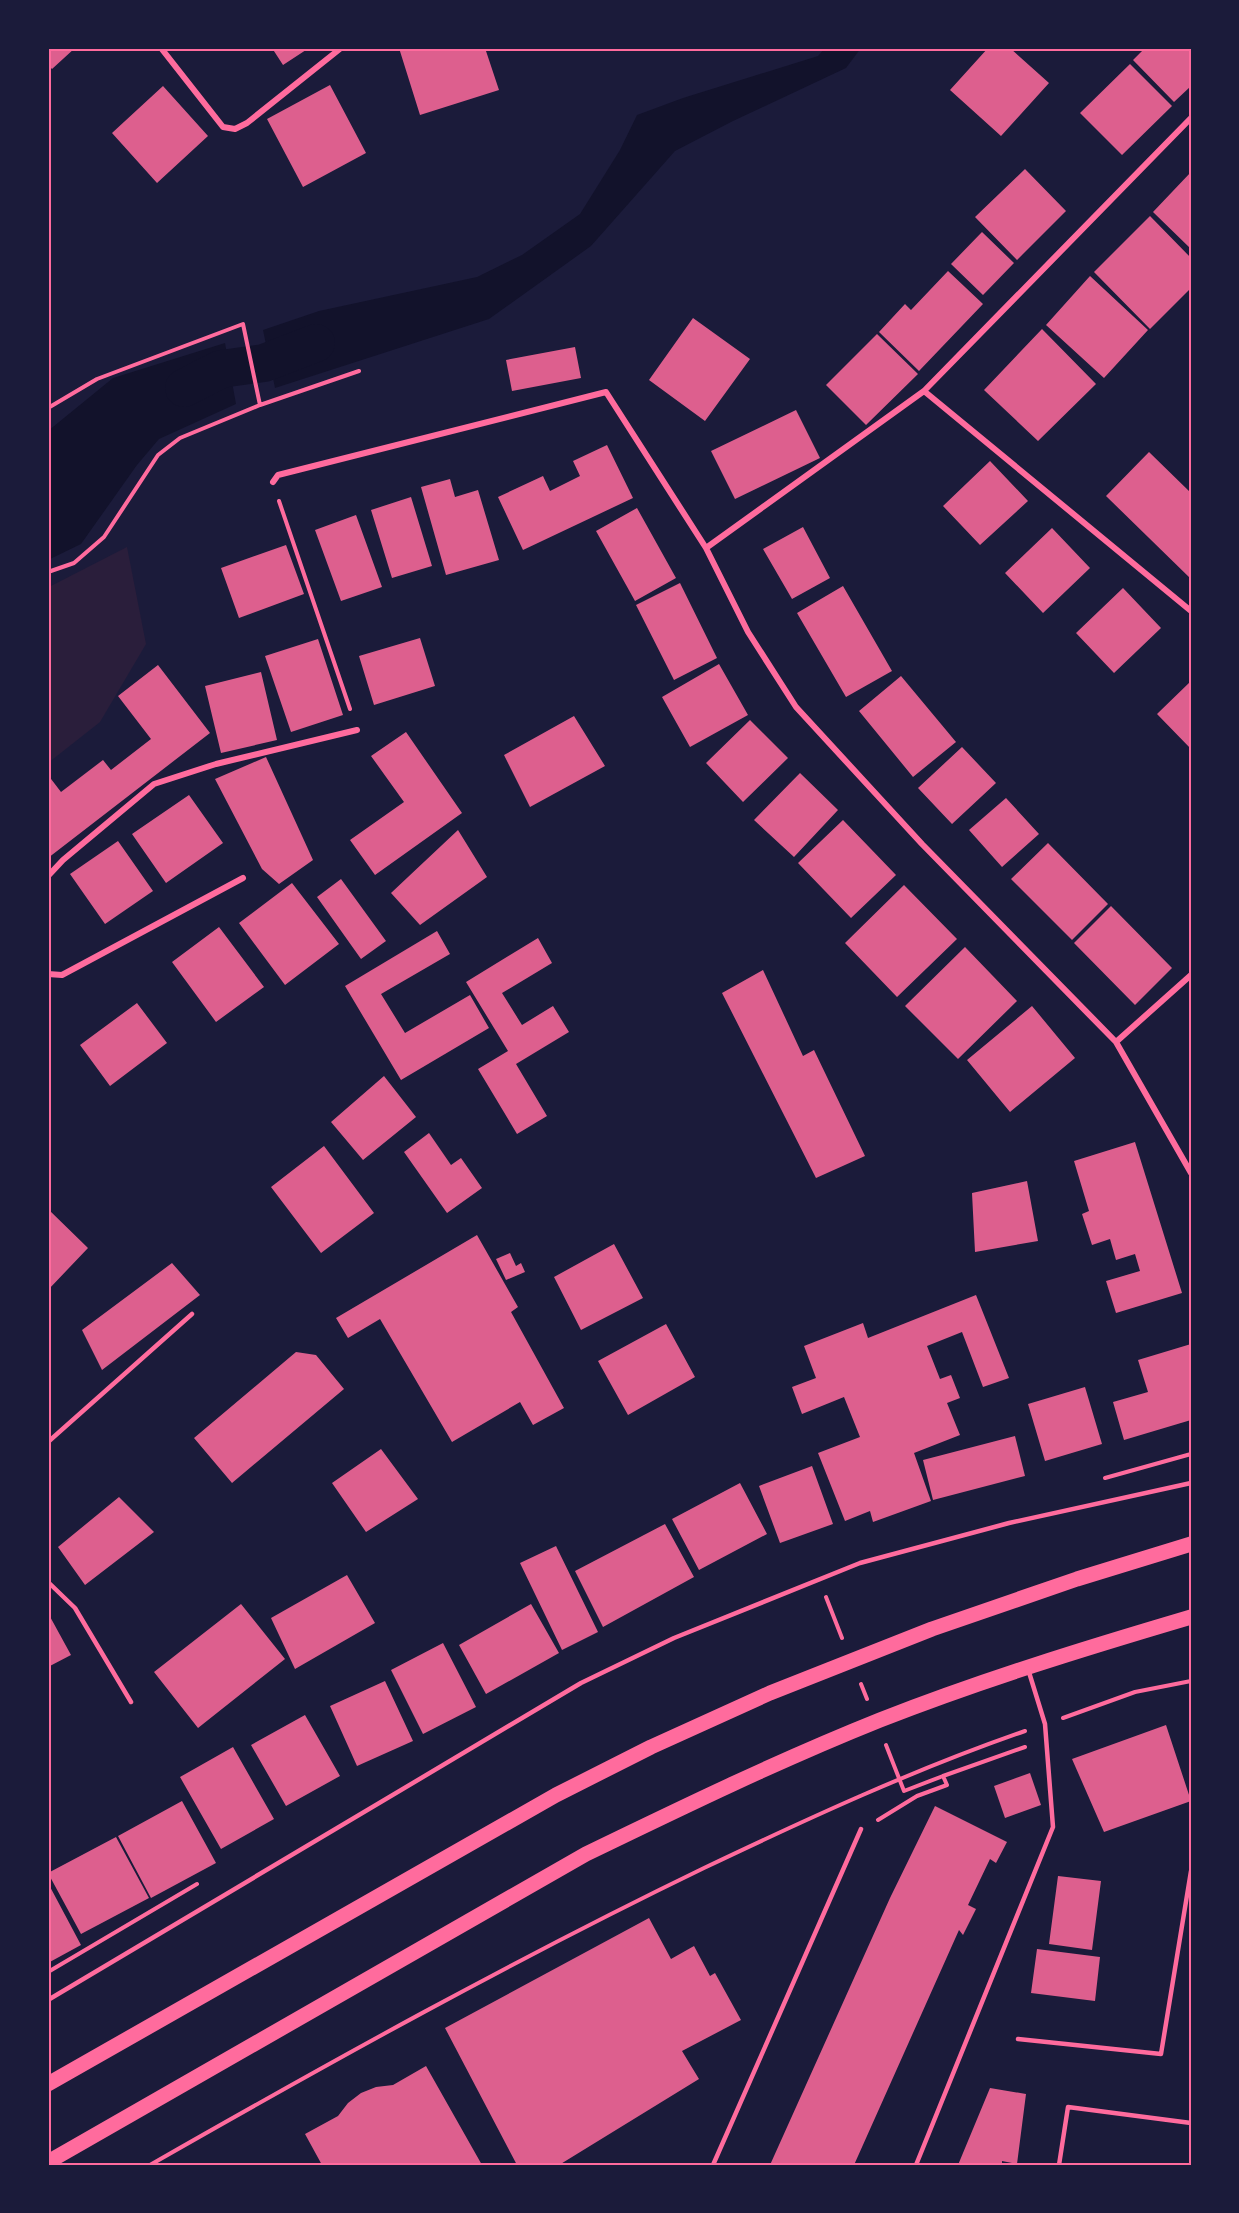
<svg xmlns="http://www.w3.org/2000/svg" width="1239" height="2213" font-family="Arial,sans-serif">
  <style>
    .green { fill: #2a1e3b }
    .water { fill: #12122b }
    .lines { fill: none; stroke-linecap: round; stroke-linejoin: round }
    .canal { stroke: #12122b; stroke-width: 38 }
    .building { fill: #dd5f8e }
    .path { stroke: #ff6b9d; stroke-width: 4 }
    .service { stroke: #ff6b9d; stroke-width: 4.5 }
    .minor { stroke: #ff6b9d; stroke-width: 6 }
    .primary { stroke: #ff6b9d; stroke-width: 15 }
    .neatline { fill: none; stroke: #ff6b9d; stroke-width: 2 }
  </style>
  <rect width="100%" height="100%" fill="#1b1b3a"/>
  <path class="green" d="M127,547L146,644L100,722L48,763L49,587Z"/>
  <path class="water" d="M825,48H861L846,68L733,121L675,151L591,246L489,319L275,388L263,330L319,311L477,277L522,255L580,214L620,150L637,115L683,98L818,56Z
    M225,343L236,404L159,439L137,465L81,544L48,560V431L113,378Z"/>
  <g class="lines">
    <path class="canal" d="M184,388L221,369L264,363L316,343"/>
  </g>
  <path class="building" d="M48,48H75L52,69L48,65Z
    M272,48H309L283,65Z
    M399,48H485L499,90L420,115Z
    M988,48H1010L1049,83L1001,136L950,90Z
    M1145,48H1191V86L1174,102L1133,60Z
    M1130,64L1172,106L1122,155L1080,113Z
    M330,85L366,153L303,187L267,119Z
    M163,86L208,136L157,183L112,133Z
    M1025,169L1066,211L1017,260L975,217Z
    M1191,172V249L1153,212Z
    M1150,216L1191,258V288L1150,329L1094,272Z
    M982,232L1014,263L983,295L951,264Z
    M948,271L983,304L919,371L879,332L905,304L911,310Z
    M1090,276L1148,330L1104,378L1046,325Z
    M693,318L750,359L705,421L649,380Z
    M1042,329L1096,384L1038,441L984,390Z
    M877,334L918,374L866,425L826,385Z
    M575,347L581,378L512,391L506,360Z
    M796,410L820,458L735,499L711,451Z
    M607,445L633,498L523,550L498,497L543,476L550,491L580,476L573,461Z
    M1149,452L1191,493V579L1106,496Z
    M990,461L1028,501L980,545L943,506Z
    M450,479L455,497L478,490L499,560L446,575L421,487Z
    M411,497L432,566L392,578L371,510Z
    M637,508L676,578L635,601L596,531Z
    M356,515L382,587L341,601L315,530Z
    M803,527L830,578L792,599L763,549Z
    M1052,528L1090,568L1043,613L1005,573Z
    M286,545L304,594L239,618L221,568Z
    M680,583L717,658L674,680L636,605Z
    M843,586L892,671L846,697L797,613Z
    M1123,588L1161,628L1114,673L1076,633Z
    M420,638L435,686L374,705L359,656Z
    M318,639L343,715L291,732L265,656Z
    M719,664L748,715L690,747L662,697Z
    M158,665L210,733L48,858V775L61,792L103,760L111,770L151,739L118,696Z
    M261,672L277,740L221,753L205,686Z
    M901,676L956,742L913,777L859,711Z
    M1191,681V749L1157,714Z
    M574,716L605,766L530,807L504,755Z
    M750,720L788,758L743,802L706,763Z
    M406,732L462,813L375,875L350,840L404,802L371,756Z
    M962,747L996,783L952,824L918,788Z
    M266,757L313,860L279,884L262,869L215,779Z
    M800,773L838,810L794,857L754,820Z
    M189,795L223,843L166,883L132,834Z
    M1006,798L1039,834L1002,867L969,830Z
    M843,820L896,875L851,918L798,863Z
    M458,830L487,877L420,925L391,893Z
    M118,841L153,891L105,924L70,874Z
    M1048,843L1108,904L1072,940L1011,879Z
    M341,879L386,941L361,959L317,897Z
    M292,883L339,944L285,985L239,923Z
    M904,885L957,939L897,997L845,943Z
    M1111,906L1172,968L1135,1005L1074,943Z
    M219,927L264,987L216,1022L172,962Z
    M437,931L450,954L381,994L405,1033L470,995L489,1028L401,1080L345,986Z
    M538,938L552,963L502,993L522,1025L553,1006L569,1032L516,1064L547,1116L517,1134L478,1069L508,1051L466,982Z
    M965,947L1017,1001L958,1059L905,1006Z
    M763,970L803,1056L814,1050L865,1156L816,1178L722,993Z
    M137,1003L167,1043L110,1086L80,1045Z
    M1032,1006L1075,1058L1010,1112L967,1060Z
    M384,1076L416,1117L363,1160L331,1122Z
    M429,1133L451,1165L461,1158L482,1188L447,1213L404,1152Z
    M1135,1142L1182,1293L1116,1313L1106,1281L1140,1271L1135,1254L1116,1260L1110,1239L1092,1245L1082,1214L1089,1211L1074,1161Z
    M324,1146L374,1213L321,1253L271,1187Z
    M1027,1181L1038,1241L975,1252L972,1193Z
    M48,1209L88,1248L48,1290Z
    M477,1235L518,1307L511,1312L564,1408L533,1425L520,1402L452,1442L380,1319L348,1338L336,1318Z
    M614,1244L643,1298L581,1330L554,1277Z
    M510,1253L516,1266L521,1263L525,1272L506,1280L496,1259Z
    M172,1263L200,1295L102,1370L82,1330Z
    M976,1295L1009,1378L983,1387L962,1332L927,1346L940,1379L951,1375L960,1398L947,1403L960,1435L914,1453L931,1501L873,1522L870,1511L845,1521L818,1453L860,1437L844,1397L802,1414L792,1387L816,1378L804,1346L863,1323L868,1338Z
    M666,1324L695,1377L628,1415L598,1361Z
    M1191,1344V1420L1124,1440L1113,1402L1148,1392L1138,1360Z
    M296,1352L316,1355L344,1389L232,1483L194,1438Z
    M1085,1387L1102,1444L1045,1461L1028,1404Z
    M1015,1436L1025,1476L933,1500L923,1460Z
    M381,1449L418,1499L366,1532L332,1483Z
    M812,1466L833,1524L780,1543L759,1486Z
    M740,1483L767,1534L699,1570L672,1519Z
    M119,1497L154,1532L85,1585L58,1547Z
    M665,1524L694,1577L603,1627L575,1571Z
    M556,1546L598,1632L562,1650L520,1563Z
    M347,1575L375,1623L295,1669L271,1618Z
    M241,1604L285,1659L198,1728L154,1672Z
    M531,1604L559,1653L486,1694L459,1645Z
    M48,1613L71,1655L48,1667Z
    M443,1643L476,1707L423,1734L391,1670Z
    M385,1681L413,1741L357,1766L330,1706Z
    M305,1715L340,1776L286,1806L251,1745Z
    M1166,1725L1191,1801L1104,1832L1072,1759Z
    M233,1747L274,1819L221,1849L180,1777Z
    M1030,1773L1041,1805L1005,1818L994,1786Z
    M182,1801L216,1863L151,1898L118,1836Z
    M935,1806L1007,1842L996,1863L990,1859L968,1905L976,1909L963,1935L959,1930L854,2165H770L890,1898Z
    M116,1837L149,1898L81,1934L48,1873Z
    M1058,1876L1101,1881L1092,1950L1049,1944Z
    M48,1883L81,1945L48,1963Z
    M649,1918L671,1959L694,1946L710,1976L715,1973L741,2020L682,2051L699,2079L559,2165H517L445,2028Z
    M1037,1949L1100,1957L1095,2001L1031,1993Z
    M426,2066L482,2165H322L305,2134L338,2116L348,2103L361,2093L376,2087L393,2085Z
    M990,2088L1026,2094L1017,2164L1002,2161V2165H958Z"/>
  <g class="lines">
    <path class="path" d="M48,408L97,379L243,324L260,405
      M279,501L350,709
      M48,572L74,563L104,537L158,455L180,438L260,405L359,371
      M1105,1478L1191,1454
      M826,1597L842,1638
      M861,1684L867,1699
      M1063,1718L1135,1692L1191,1681
      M943,1776L1025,1747
      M878,1820L917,1796L947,1785L943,1776L904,1791L886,1745
      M48,1972L197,1884
      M150,2165C332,2061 516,1959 704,1868C809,1818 915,1769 1025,1731"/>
    <path class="service" d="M48,1442L192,1314
      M48,1582L75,1608L131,1702
      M48,2000L581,1683L674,1638L860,1563L1009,1523L1191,1483
      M1018,2039L1161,2054L1191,1871
      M713,2165L861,1829
      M916,2165L1053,1827L1045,1724L1028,1669
      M1059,2165L1068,2107L1191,2123"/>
    <path class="minor" d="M161,48L223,127L235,129L247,123L341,48
      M924,391L1191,611
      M273,482L278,475L606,392L706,548L748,632L796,707L922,844L1116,1042L1191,1173
      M706,548L924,391L1191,118
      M48,876L63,860L154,784L216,764L357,730
      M48,974L62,975L243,878
      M1116,1042L1191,975"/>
    <path class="primary" d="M48,2084L556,1795L651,1747L770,1693L932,1629L1077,1579L1191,1544
      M48,2162L586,1854C683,1807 780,1760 880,1720C982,1680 1086,1648 1191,1617"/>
  </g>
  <rect width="1239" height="2213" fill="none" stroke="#1b1b3a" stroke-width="99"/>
  <rect x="50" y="50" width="1140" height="2114" class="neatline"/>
</svg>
